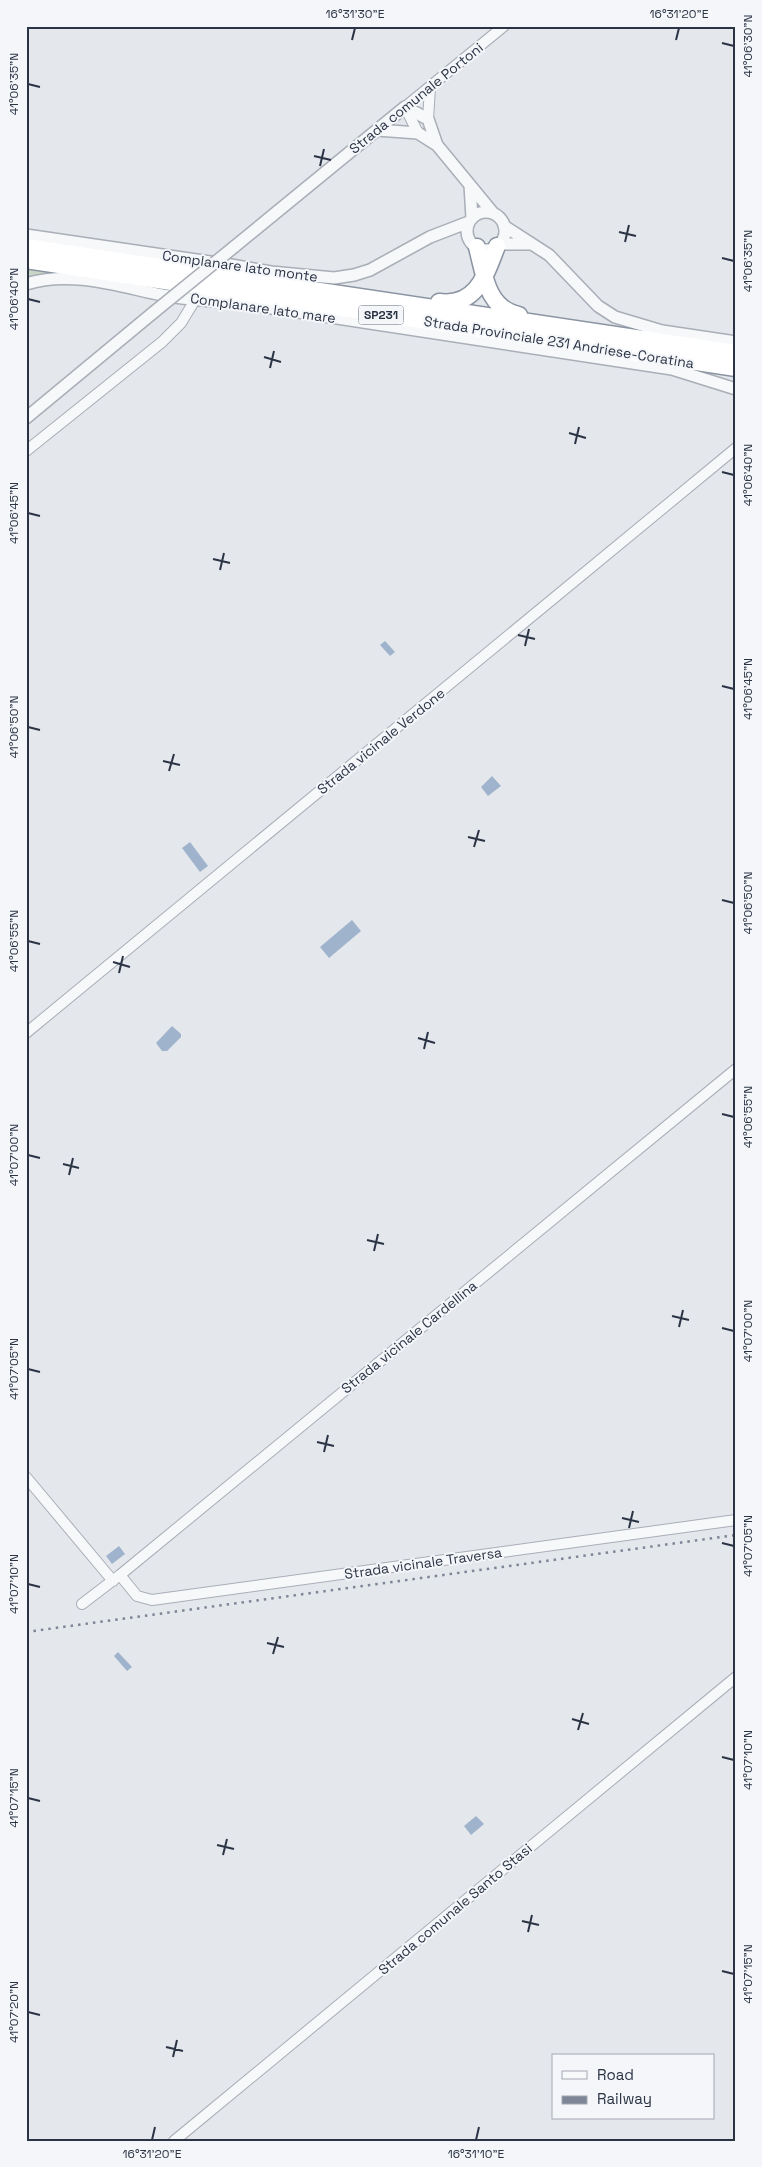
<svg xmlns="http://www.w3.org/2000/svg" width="762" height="2167" font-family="'Space Grotesk',sans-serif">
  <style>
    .green { fill: #c9d6c5 }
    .water { fill: #9fb4cc }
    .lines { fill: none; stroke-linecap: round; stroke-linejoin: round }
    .minor-casing { stroke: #a9aeb7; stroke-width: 12 }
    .tertiary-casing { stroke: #a9aeb7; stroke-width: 14 }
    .trunk-casing { stroke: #8b94a3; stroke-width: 19 }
    .minor { stroke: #f7f8fa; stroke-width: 10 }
    .tertiary { stroke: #f7f8fa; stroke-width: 11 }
    .trunk { stroke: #fff; stroke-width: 16 }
    .rail { stroke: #7d8696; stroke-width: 2.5; stroke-dasharray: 2.5 5; stroke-linecap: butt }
    .tertiary-bridge-casing { stroke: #a9aeb7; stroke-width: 14; stroke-linecap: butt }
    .tertiary-bridge { stroke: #f7f8fa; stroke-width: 11 }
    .ticks { fill: none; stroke: #2b3445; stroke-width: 2 }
    .labels { text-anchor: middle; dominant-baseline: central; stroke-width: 4; stroke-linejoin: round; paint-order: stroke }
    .shield { fill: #f4f6f9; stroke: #676e7b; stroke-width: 1 }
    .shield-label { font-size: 12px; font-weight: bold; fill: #2b3445 }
    .street-label { font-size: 14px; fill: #2b3445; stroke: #f4f6f9 }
    .neatline { fill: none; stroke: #2b3445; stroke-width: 2 }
    .ticks-label { font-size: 12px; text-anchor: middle; fill: #2b3445 }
  </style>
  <rect width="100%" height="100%" fill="#e4e7ec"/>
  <path class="green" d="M26,267L69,272L26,280Z"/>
  <path class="water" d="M385,641L395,652L390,656L380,645Z
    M492,776L501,786L488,796L481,787Z
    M190,842L208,866L200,872L182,848Z
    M352,920L361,931L329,958L320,947Z
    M172,1026L181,1034V1037L167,1051H162L156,1043Z
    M119,1546L125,1554L112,1564L106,1556Z
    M118,1652L132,1667L127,1671L114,1656Z
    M476,1816L484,1824L471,1835L464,1826Z"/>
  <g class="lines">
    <defs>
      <path id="minor" d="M428,119L430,88
        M418,133L405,107L504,26
        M26,451L162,342L181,323L195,300
        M26,1033L736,448
        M26,1477L113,1581
        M120,1575L137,1596L152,1600L736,1520
        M82,1604L120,1575L736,1069
        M174,2141L736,1677"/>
      <path id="tertiary" d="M377,130L418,133L437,145L493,213
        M470,185L472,218
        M467 231a19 19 0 1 1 38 0a19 19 0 1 1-38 0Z
        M504,226L549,255L598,306L615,317L662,331L736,342
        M26,235L231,265L271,272L334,278L354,275L370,270L430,237L469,222
        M499,244H529
        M234,247L405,107L428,119L437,145
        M26,284C71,270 118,286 162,295C185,299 208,301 231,302L672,369L736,389
        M26,418L154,312"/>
      <path id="trunk" d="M26,247L736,353
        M477,247C484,274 487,309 519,315
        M26,260L736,368
        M439,302C477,307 486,274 497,246"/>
    </defs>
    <use href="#minor" class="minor-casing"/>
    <use href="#tertiary" class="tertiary-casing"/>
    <use href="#trunk" class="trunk-casing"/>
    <use href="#minor" class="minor"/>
    <use href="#tertiary" class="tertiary"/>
    <use href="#trunk" class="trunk"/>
    <path class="rail" d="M26,1632L736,1535"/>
    <defs>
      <path id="tertiary-bridge" d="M154,312L234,247"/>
    </defs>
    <use href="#tertiary-bridge" class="tertiary-bridge-casing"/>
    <use href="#tertiary-bridge" class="tertiary-bridge"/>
  </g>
  <path class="ticks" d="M352,40L355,28M676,40L679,28M722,43L734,46M28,84L40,87M314,156L331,160M320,166L324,149M619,232L636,236M625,242L629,225M722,258L734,261M28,299L40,302M264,357L281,362M270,368L274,351M569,433L586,438M575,444L579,427M722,472L734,475M28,513L40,516M213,559L230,563M220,570L224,553M518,635L535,639M525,646L529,629M722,686L734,689M28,727L40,730M163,761L180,765M169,771L174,754M468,837L485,841M474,847L479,830M722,900L734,903M28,941L40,944M113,962L130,967M119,973L123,956M418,1038L435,1043M424,1049L428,1032M722,1114L734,1117M28,1155L40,1158M63,1164L79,1168M69,1175L73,1158M367,1240L384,1244M374,1251L378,1234M672,1316L689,1320M679,1327L683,1310M722,1328L734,1331M28,1369L40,1372M317,1442L334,1446M324,1452L328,1435M622,1518L639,1522M629,1528L633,1511M722,1543L734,1546M28,1584L40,1587M267,1643L284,1647M273,1654L278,1637M572,1719L589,1724M578,1730L583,1713M722,1757L734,1760M28,1798L40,1801M217,1845L234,1849M223,1855L227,1839M522,1921L539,1925M528,1932L532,1915M722,1971L734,1974M28,2012L40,2015M166,2047L183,2051M173,2057L177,2040M152,2140L155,2127M476,2140L479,2127"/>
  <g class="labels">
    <rect class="shield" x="358.5" y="305.5" width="45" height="19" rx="4"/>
    <g class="shield-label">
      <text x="381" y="315">SP231</text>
    </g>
    <g class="street-label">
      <text transform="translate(416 98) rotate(-39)">Strada comunale Portoni</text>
      <text transform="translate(240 266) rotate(8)">Complanare lato monte</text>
      <text transform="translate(263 308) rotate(8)">Complanare lato mare</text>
      <text transform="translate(559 342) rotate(9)">Strada Provinciale 231 Andriese-Coratina</text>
      <text transform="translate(381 741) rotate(-39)">Strada vicinale Verdone</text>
      <text transform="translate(409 1337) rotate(-39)">Strada vicinale Cardellina</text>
      <text transform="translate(423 1563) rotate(-8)">Strada vicinale Traversa</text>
      <text transform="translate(455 1909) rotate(-40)">Strada comunale Santo Stasi</text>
    </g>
  </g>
  <rect width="762" height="2167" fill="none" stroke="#f4f6f9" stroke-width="55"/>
  <rect x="552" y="2054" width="162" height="65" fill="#f4f6f9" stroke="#a4a8b1"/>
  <rect x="562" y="2071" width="25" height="8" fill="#f7f8fa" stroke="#a4a8b1"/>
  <text x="597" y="2080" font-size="15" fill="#2b3445">Road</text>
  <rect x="562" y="2096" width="25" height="8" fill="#7d8696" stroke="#a4a8b1"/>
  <text x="597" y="2104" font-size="15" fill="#2b3445">Railway</text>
  <rect x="28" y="28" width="706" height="2112" class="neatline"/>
  <g class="ticks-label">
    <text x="355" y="18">16°31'30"E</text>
    <text x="679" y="18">16°31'20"E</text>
    <text transform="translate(748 46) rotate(-90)" y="4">41°06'30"N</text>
    <text transform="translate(14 84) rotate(-90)" y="4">41°06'35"N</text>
    <text transform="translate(748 261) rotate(-90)" y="4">41°06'35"N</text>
    <text transform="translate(14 299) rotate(-90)" y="4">41°06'40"N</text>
    <text transform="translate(748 475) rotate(-90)" y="4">41°06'40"N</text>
    <text transform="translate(14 513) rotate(-90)" y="4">41°06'45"N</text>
    <text transform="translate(748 689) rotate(-90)" y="4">41°06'45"N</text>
    <text transform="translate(14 727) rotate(-90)" y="4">41°06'50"N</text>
    <text transform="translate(748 903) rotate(-90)" y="4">41°06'50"N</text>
    <text transform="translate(14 941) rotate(-90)" y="4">41°06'55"N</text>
    <text transform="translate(748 1117) rotate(-90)" y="4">41°06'55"N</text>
    <text transform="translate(14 1155) rotate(-90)" y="4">41°07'00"N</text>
    <text transform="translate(748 1331) rotate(-90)" y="4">41°07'00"N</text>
    <text transform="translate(14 1369) rotate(-90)" y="4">41°07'05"N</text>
    <text transform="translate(748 1546) rotate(-90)" y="4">41°07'05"N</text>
    <text transform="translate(14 1584) rotate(-90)" y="4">41°07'10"N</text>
    <text transform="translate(748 1760) rotate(-90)" y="4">41°07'10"N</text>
    <text transform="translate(14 1798) rotate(-90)" y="4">41°07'15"N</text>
    <text transform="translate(748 1974) rotate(-90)" y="4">41°07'15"N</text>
    <text transform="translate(14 2012) rotate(-90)" y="4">41°07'20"N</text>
    <text x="152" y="2158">16°31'20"E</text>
    <text x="476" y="2158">16°31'10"E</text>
  </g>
</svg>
